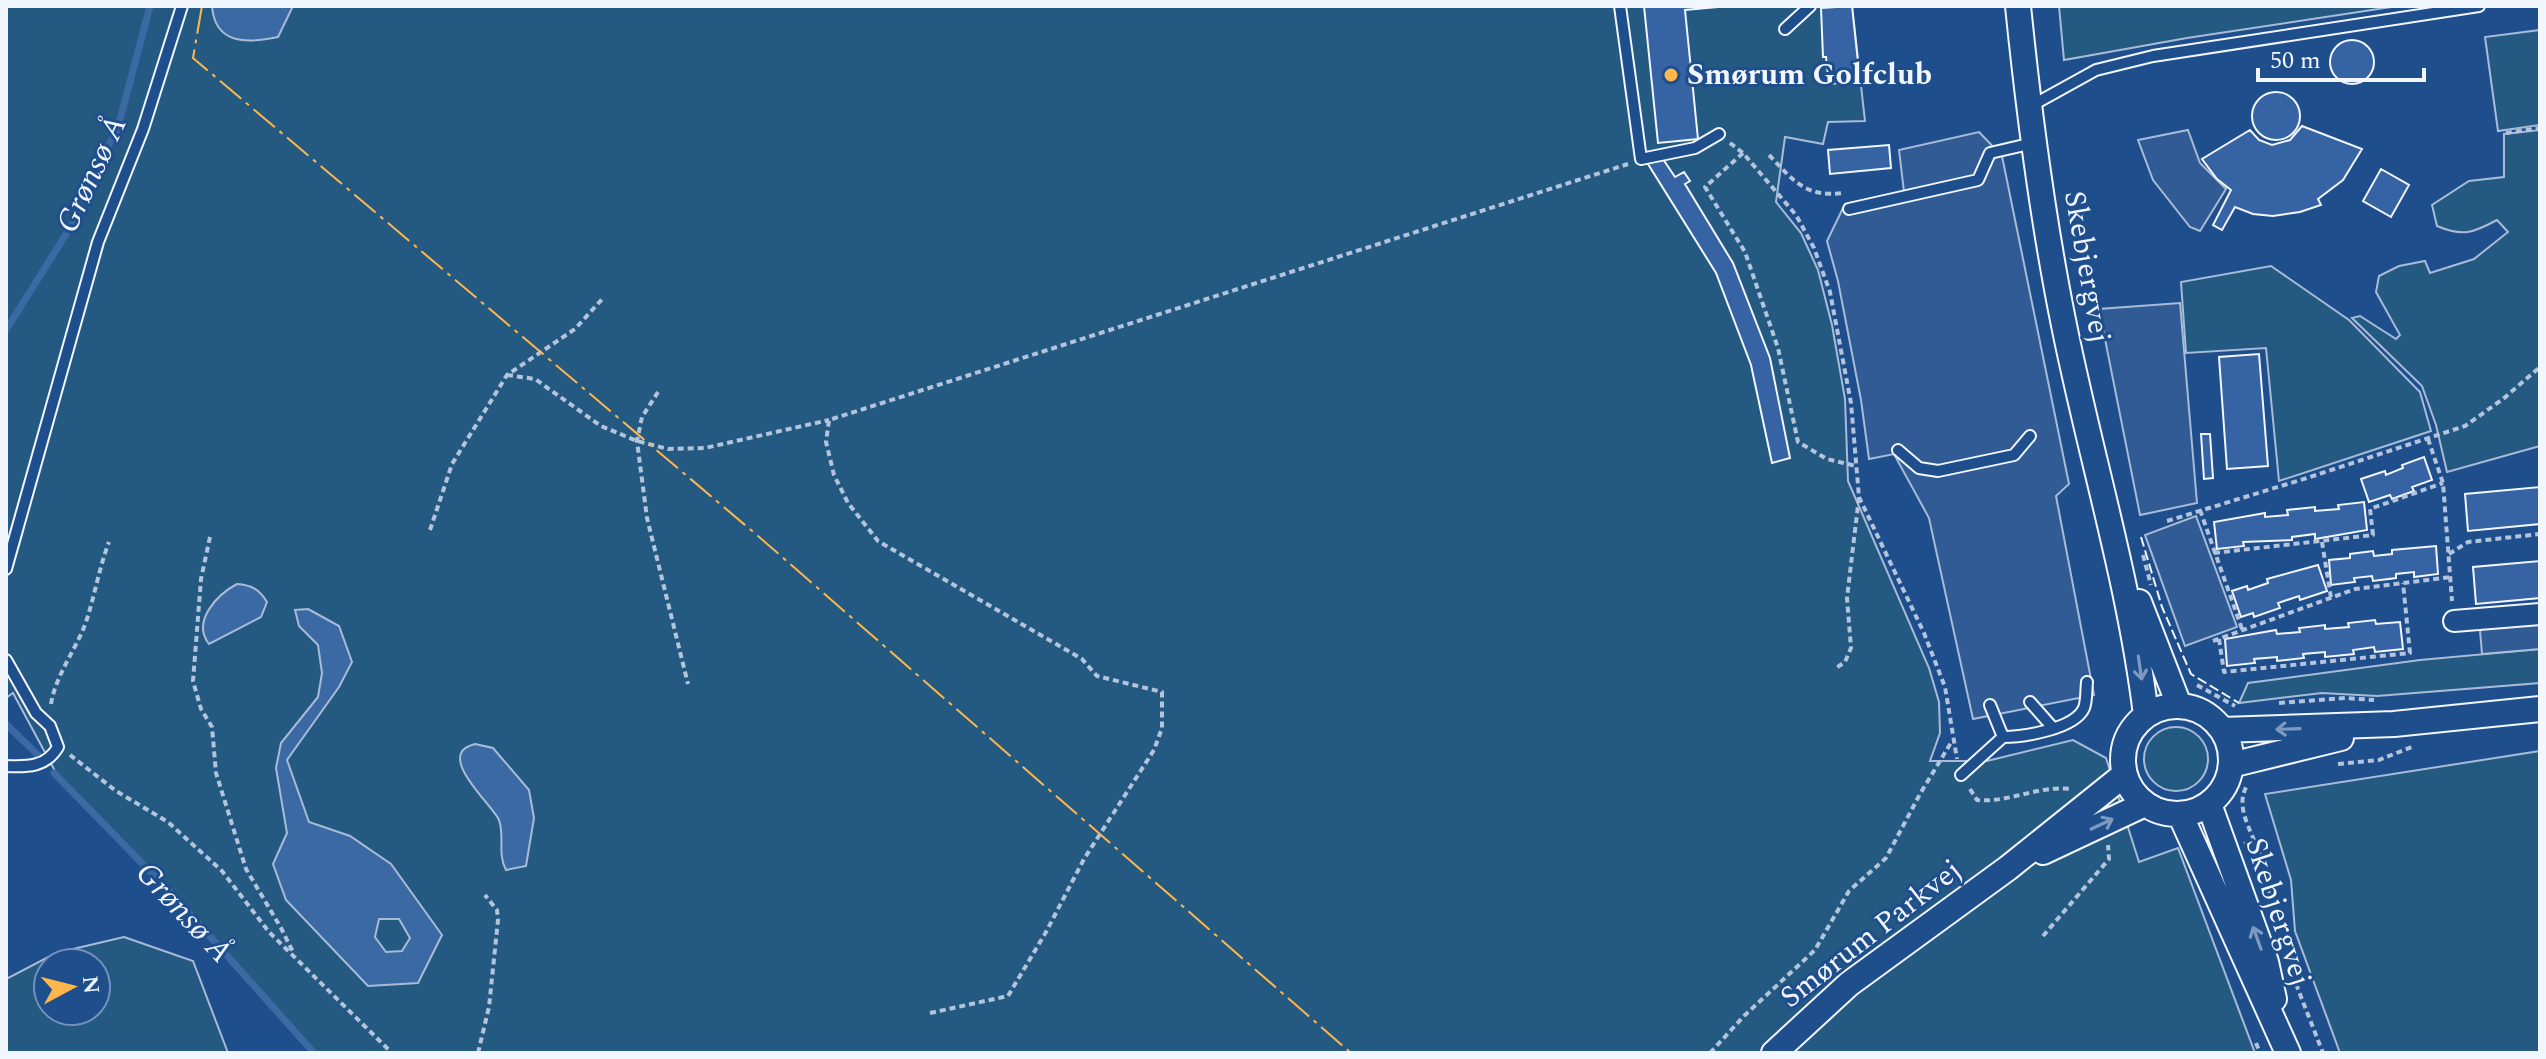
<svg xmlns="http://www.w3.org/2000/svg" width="2546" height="1059" font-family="Spectral,serif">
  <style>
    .green { fill: #245a82; stroke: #a8bbd7; stroke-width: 2; fill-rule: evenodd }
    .parking { fill: #305b95; stroke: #a8bbd7; stroke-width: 2 }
    .water { fill: #3b69a3; stroke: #a8bbd7; stroke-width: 2; fill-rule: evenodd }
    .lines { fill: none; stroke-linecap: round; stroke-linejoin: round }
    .stream { stroke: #3b69a3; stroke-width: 7 }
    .building { fill: #3563a3; stroke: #f2f6ff; stroke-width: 2 }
    .service-casing { stroke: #f2f6ff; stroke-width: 14 }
    .minor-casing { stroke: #f2f6ff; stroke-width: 24 }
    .tertiary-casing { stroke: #f2f6ff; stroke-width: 28 }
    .path { stroke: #b3c4dc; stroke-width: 4; stroke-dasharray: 6 4; stroke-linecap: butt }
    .service { stroke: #1f4e8c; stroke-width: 10 }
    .minor { stroke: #1f4e8c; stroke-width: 20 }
    .tertiary { stroke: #1f4e8c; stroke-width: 24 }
    .fence { stroke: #f2f6ff; stroke-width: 2; stroke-dasharray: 10 4; stroke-linecap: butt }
    .power { stroke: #ffb74d; stroke-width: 2; stroke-dasharray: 28 6 4 6; stroke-linecap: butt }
    .oneway { stroke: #7e9ac0 }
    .poi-dot { fill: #ffb74d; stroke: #1f4e8c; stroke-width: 3 }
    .labels { text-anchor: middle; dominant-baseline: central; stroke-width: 6; stroke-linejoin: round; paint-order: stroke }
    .poi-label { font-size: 30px; font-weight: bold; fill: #f2f6ff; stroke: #1f4e8c; text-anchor: start }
    .street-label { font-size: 30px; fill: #f2f6ff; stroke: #1f4e8c }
    .water-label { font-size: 32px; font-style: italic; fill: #f2f6ff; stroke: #1f4e8c }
  </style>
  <rect width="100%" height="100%" fill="#1f4e8c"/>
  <path class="green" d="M6,6H1852L1865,121L1828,122L1823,144L1785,137L1776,202L1801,233L1818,270L1832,325L1845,399L1848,481L1929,668L1939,702L1940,733L1930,761H1987L2073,740L2106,758L2139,862L2178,848L2255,1053H314L172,894L62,784L13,693L6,698Z
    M2059,6H2398L2187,38L2064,60Z
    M2540,30V125L2498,131L2485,37Z
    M2540,130V446L2447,472L2436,425L2422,386L2352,318L2360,316L2396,339L2400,335L2376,292L2379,276L2399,266L2425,261L2430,273L2474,259L2508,232L2497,220C2473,233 2463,237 2437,226L2432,205L2469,181L2504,177V134Z
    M2271,266L2349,320L2420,392L2431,431L2279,481L2266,348L2186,353L2181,282Z
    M2540,649V683L2377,696L2322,693L2239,703L2248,683L2420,660Z
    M2144 759a32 32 0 1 1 64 0a32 32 0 1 1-64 0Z
    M2540,751V1053H2340L2295,931L2291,880L2265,794Z
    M124,937L193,961L228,1053H6V979L56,953ZM48,963H96V1011H48Z"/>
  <path class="parking" d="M2188,130L2200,163L2226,189L2200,231L2190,227L2153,180L2138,140Z
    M1979,132L2002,156L2069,484L2056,496L2094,695L1973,719L1929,518L1894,454L1869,459L1861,400L1838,281L1827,241L1845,204L1904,192L1899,150Z
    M2180,303L2197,503L2140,515L2099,309Z
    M2196,516L2237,627L2185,646L2145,535Z
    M2540,614V649L2482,654L2479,619Z"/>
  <path class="water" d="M212,6H293L278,37C249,43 215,46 212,6Z
    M237,584C252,585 260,590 267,602L261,617L209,644C191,621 218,594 237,584Z
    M308,609L339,626L352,662L339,687L287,760L309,822L350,836L391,864L442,935L418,983L368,986L286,900L273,864L287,833L276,768L281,743L318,697L322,673L318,645L299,626L295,610ZM379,919H399L410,938L402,951L386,952L375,937Z
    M475,744L493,748L529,790L534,818L526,866L506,870C497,853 505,837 499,820C492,804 433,754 475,744Z"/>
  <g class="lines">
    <path class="stream" d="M6,330L73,223L84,188L117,131L150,6
      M6,724L38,755
      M54,773L172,894L314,1053"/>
  </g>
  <path class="building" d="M1644,6H1729L1685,10L1698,139L1658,143Z
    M1852,6L1860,81L1829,84L1826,57H1823L1821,8Z
    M2330 62a22 22 0 1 1 44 0a22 22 0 1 1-44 0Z
    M2252 116a24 24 0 1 1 48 0a24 24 0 1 1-48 0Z
    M2302,126L2362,149L2343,180L2318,199L2321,205L2300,212L2273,216L2253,214L2235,207L2222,230L2213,225L2231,190L2217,179L2202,159L2250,130L2259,140L2272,145L2290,140Z
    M1889,145L1891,168L1830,174L1828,150Z
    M1661,156L1675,177L1684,172L1690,181L1685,184L1733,263L1770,358L1790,458L1772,463L1751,365L1716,273L1648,164Z
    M2381,169L2409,185L2391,217L2363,201Z
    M2259,354L2268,466L2227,469L2219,357Z
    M2201,434H2210L2213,478L2204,479Z
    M2424,457L2432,480L2412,487L2414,491L2392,499L2390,495L2369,502L2361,479L2385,471L2386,475L2403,468L2402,465Z
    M2540,487V524L2468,531L2465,494Z
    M2364,502L2367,530L2315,539V534L2292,537V540L2243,542L2244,546L2217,549L2214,522L2265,513V517L2288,515L2287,510L2315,507V511L2339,509L2338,505Z
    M2436,546L2438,574L2414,577V572L2396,574V578L2373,581L2372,576L2354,578L2355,582L2331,585L2329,560L2350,558V554L2373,551L2374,556L2392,554V550Z
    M2540,561V598L2476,604L2473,567Z
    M2318,565L2327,591L2300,600L2299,596L2278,603L2280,608L2254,617L2253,613L2241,617L2232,591L2247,586L2248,590L2268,583L2267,579Z
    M2375,620L2376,624L2400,622L2403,649L2375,652L2374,647L2353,650L2354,654L2325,657V652L2303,654L2304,658L2277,661V657L2254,659L2255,663L2227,666L2225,639L2276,630L2277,634L2300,632L2299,628L2325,625V629L2349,627L2348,623Z"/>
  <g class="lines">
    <defs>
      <path id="service" d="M1620,6L1641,159L1695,148L1719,134
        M1785,29L1810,6
        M2031,106L2096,70L2153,56L2479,6
        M1849,209L1978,180L1990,153L2033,143
        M1898,450L1919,468L1938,471L2014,455L2030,436
        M6,569L98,242L143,129L182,6
        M6,660L36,713L50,726L58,747C46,767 28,767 6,766
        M2030,702L2053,728
        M1990,705L2003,737
        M1961,775L2003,737C2023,737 2075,729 2084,708C2087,700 2086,690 2087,682"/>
      <path id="minor" d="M2454,621L2540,614"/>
      <path id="tertiary" d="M2018,6C2029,114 2043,223 2065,330C2091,458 2130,584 2146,715
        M2139,602L2179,705
        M2123 760a54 54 0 1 1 108 0a54 54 0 1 1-108 0Z
        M2222,730L2394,724L2540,709
        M2231,765L2341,738
        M2209,804L2266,962L2274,999
        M2180,814L2288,1053
        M2043,852L2145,804
        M1774,1053L1849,984L2008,868L2124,775"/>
    </defs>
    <use href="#service" class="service-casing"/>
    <use href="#minor" class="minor-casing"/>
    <use href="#tertiary" class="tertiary-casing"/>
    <path class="path" d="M2506,133L2540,128
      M1730,143L1743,153L1796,215L1814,248L1830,292L1851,403L1859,497L1847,598L1851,648L1845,662L1836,668
      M1743,153L1705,187L1745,252L1778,348L1798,442L1827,459L1856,466
      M1769,155C1793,180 1805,198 1844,193
      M507,375L535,379L601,426L637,441L668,449L705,448L829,420
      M658,392L642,417L637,441L647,518L688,684
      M2428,439L2443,483L2452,601
      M1859,497L1924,633L1945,687L1957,759
      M2200,510L2242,629
      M2167,521L2307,478L2465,426L2503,399L2540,367
      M430,530L452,464L507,375L575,329L604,297
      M210,537L201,579L193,681L201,709L212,727L216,773L246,869L281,928L293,952
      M2322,542L2331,598
      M2214,553L2373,535L2370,509L2443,483
      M2449,554L2468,542L2540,534
      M2143,555L2151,585
      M2219,639L2224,672L2410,653L2403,583
      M2213,641L2355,589L2451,577
      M2197,685L2235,706
      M2279,703L2345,698L2374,700
      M51,704C56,674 76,650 86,622C95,595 99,568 109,542
      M70,755L116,791L168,822L222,871L269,932L392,1053
      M2338,764L2379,760L2414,746
      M1970,789L1977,800C2010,803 2037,785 2072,789
      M2254,840L2267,872L2271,904
      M2244,844L2254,840C2246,821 2236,802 2248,784
      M2043,936L2109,859L2108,845
      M2296,984L2323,1053
      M930,1013L1008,996L1046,932L1084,859L1154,750L1162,728V692L1097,676L1082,659L878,541L848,503L834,475L826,442L829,420L1628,164
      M2256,1043L2260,1053
      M478,1053L489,1007L498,920L497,910L485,895
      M1710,1053L1744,1016L1815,950L1849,891L1886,858L1920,794L1952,741"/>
    <use href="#service" class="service"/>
    <use href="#minor" class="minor"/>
    <use href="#tertiary" class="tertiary"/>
    <path class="fence" d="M2141,537L2162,607L2191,674L2239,703"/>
    <path class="power" d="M202,6L193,58L758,536L1351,1053"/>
  </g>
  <defs><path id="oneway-shaft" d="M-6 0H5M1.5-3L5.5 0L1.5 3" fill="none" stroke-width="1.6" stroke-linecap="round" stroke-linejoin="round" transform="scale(2)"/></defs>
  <g class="oneway">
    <use href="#oneway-shaft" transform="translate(2140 668) rotate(82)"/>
    <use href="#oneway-shaft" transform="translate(2288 729) rotate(178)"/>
    <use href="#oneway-shaft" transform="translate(2102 824) rotate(-25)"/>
    <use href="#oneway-shaft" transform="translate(2257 938) rotate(-110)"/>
  </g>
  <circle class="poi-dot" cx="1671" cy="75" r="8"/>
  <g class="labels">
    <g class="poi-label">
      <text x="1687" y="75">Smørum Golfclub</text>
    </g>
    <g class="street-label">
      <text transform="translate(2087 267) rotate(80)">Skebjergvej</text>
      <text transform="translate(2278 912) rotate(72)">Skebjergvej</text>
      <text transform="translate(1871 934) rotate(-38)">Smørum Parkvej</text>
    </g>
    <g class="water-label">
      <text transform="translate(92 174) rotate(-65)">Grønsø Å</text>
      <text transform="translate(184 913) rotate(47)">Grønsø Å</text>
    </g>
  </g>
  <rect width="2546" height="1059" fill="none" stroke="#f2f6ff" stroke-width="16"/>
  <g transform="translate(72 987) rotate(83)"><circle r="38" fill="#1f4e8c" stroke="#7391ba" stroke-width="2"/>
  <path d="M0-6L14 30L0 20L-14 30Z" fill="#ffb74d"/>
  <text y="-12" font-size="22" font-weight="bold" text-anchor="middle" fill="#f2f6ff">N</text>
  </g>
  <path d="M2258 68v12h166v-12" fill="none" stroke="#f2f6ff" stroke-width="4"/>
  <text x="2270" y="68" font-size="24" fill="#f2f6ff" stroke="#1f4e8c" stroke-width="6" paint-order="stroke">50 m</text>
</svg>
